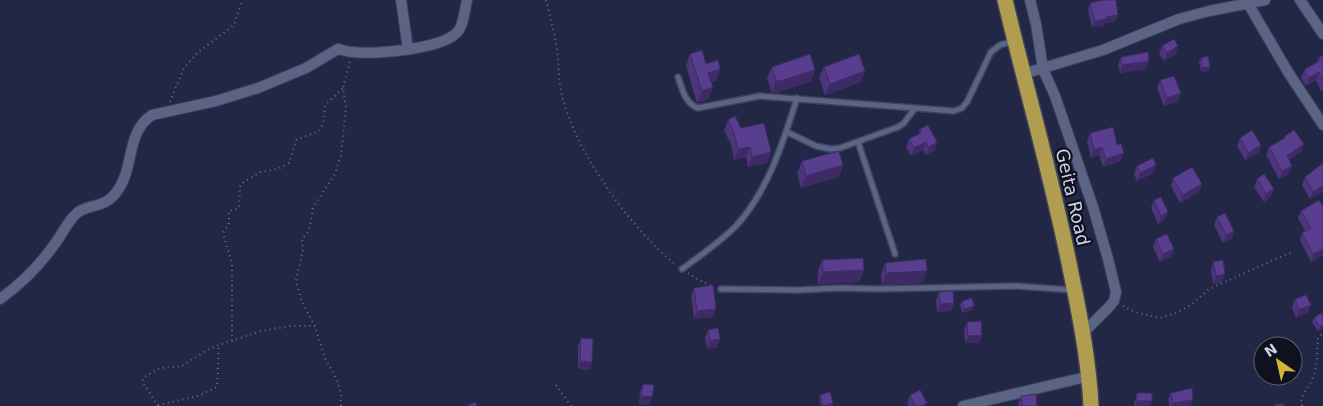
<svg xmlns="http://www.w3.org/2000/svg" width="1323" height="406" font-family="'DejaVu Sans',sans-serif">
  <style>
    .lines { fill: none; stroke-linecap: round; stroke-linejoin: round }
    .lane-casing { stroke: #3e425b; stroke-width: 8 }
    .street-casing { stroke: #3e425b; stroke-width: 12 }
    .highway-casing { stroke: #3e425b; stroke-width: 18 }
    .path { stroke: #686d87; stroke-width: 2; stroke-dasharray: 1 4; stroke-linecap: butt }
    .lane { stroke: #5c6486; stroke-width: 5 }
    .street { stroke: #5c6486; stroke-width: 10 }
    .highway { stroke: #b19d4f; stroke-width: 15 }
    .wall { fill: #4d357c }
    .shaded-wall { fill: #3e2b65 }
    .building { fill: #593e90; stroke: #3e2b65 }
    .labels { text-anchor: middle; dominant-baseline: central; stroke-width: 4.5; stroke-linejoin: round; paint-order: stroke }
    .street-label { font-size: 18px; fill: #ced3e7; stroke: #0f111f }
  </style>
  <rect width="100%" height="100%" fill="#222745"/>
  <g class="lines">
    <defs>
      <path id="lane" d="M678,77C682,88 685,104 698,108L760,96L954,111L962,108L967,102L991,52L1000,45L1014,41
        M787,132L816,146L831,149L840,148L898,127L904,123L915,108
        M858,142L895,254
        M682,269C700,256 720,242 736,226C768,191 783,143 797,98
        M721,289L799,290L840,288L878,289L1015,286L1072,290"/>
      <path id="street" d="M401,0L408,49
        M1030,0L1036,24L1043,69L1055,96L1093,207L1108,259L1116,292L1114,301L1109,307L1083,333
        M1246,0L1288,72L1323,125
        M1300,0L1323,34
        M1023,74L1103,50L1179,19L1209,11L1265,0
        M0,299C21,284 39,266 54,245C61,236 68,221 76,214C87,203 105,210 118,190C134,168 126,132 152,115L216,101L258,88L306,68L338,49C343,50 348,52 353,52C374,55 447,49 459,30C464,22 465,9 467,0
        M963,406L1090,376"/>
      <path id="highway" d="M1005,0C1027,93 1054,184 1072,278C1081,320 1089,363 1091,406"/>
    </defs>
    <use href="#lane" class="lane-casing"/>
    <use href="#street" class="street-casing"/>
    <use href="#highway" class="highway-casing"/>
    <path class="path" d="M546,0C550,16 554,32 557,49C559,63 558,77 561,91C573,149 630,228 676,265
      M170,102L184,68L197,53L234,25L242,0
      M688,273L699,280L712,286
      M1123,306L1135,312L1160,318L1176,313L1191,305L1209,289L1294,251
      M232,341V264L223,233L229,224V211L239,208L240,187L241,184L260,172L278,169L289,163L296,140L319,131L323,124L325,105L343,88
      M556,385L571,406
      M158,405L198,396L217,387L219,345
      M158,406L143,383V378L160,368L182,366L207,350L219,345L261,331L291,326H315
      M341,406V394L337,380L325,358L315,326L302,302L296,281L303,250L302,239L309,231L313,208L335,174L341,155L346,107L343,88L350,61
      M1302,406C1299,394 1310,388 1313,377C1318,365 1317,350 1318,338L1323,334"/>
    <use href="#lane" class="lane"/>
    <use href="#street" class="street"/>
    <use href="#highway" class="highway"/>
  </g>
  <path class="wall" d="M1090,3L1115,22L1104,23V26L1092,27L1088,10Z
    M1162,46L1176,54L1164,61L1159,54Z
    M690,54L706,64L720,69L716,81L711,82L709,99L697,103L686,66Z
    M1323,55V90L1321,91L1316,80L1306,86L1301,78L1304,70L1317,62L1319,57Z
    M1121,57L1149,61L1146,69L1120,73L1118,65Z
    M1201,58L1210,67L1209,71L1201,72L1199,62Z
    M772,67L815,70L811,81L776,93H772L767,78Z
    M824,67L861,82L825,95L819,78Z
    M1160,80L1181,93L1178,101L1164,106L1157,88Z
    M728,120L741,128L771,152L767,163L748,167L746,157L734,160L731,144L724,131Z
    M920,129L935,150L926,155L923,150L911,156L906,147L909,139L918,135Z
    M1090,133L1121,161L1103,167L1099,155L1091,158L1087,141Z
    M1284,137L1301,152L1289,160V174L1279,179L1266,155L1269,147L1284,139Z
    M1240,138L1261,145L1258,153L1245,160L1237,146Z
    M802,161L843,165L839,177L801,188L797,173Z
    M1323,163V192L1310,199L1302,185L1305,177Z
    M1156,165L1153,173L1137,181L1134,174L1137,166Z
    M1173,178L1202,184L1199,192L1180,203L1171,186Z
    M1257,179L1271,197L1264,202L1254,187Z
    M1154,200L1165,220L1158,224L1151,208Z
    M1323,206V255L1311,262L1300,240L1302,233L1305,231L1298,218L1301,211Z
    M1217,217L1234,231L1232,239L1223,243L1214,225Z
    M1156,239L1174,249L1171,257L1160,262L1153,247Z
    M822,260L864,270L859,282L818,284V271Z
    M1213,262L1222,282L1213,284L1211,270Z
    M885,263L923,283L882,285L881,275Z
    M694,288L713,317L694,319L691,296Z
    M939,292L954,303L951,311L937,312L936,300Z
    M1295,299L1308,313L1296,318L1292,307Z
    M962,301L972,310L962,313L960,305Z
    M1314,318L1323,328L1318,331L1312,322Z
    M967,322L982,335L979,343H965L964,330Z
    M708,330L720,339L717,347L707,349L705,338Z
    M581,338L592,362L590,370L578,369V346Z
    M643,384L649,405L639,404L640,392Z
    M1137,393L1150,406H1134L1135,401Z
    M1171,393L1193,400L1191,406H1170L1168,399Z
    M820,395L833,403L832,406H821L819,399Z
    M910,395L926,406H909L907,403Z
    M1021,396L1037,406H1019L1018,403Z"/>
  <path class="shaded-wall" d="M1118,15L1115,22L1104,23V26L1092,27L1095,21L1106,17Z
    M1178,46L1176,54L1164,61L1167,53Z
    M1149,61L1146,69L1120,73L1122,65Z
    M1210,67L1209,71L1201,72L1202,68Z
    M720,69L716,81L704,85L708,73Z
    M815,70L811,81L776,93H772L776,81Z
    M865,71L861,82L825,95L830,84Z
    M1319,72L1316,80L1306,86L1309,78Z
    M713,87L709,99L697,103L702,91Z
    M1181,93L1178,101L1164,106L1167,98Z
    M926,142L923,150L911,156L914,148Z
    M937,142L935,150L926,155L929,147Z
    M1304,144L1301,152L1284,164L1287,156Z
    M1261,145L1258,153L1245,160L1248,153Z
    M750,147L746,157L734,160L738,149Z
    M1102,147L1099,155L1091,158L1094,150Z
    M771,152L767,163L748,167L752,157Z
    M1124,153L1121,161L1103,167L1106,159Z
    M843,165L839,177L801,188L806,176Z
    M1156,165L1153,173L1137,181L1140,173Z
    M1292,166L1289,174L1279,179L1282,171Z
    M1202,184L1199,192L1180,203L1183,195Z
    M1323,186V192L1310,199L1313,192Z
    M1274,189L1271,197L1264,202L1266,194Z
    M1168,212L1165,220L1158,224L1161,216Z
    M1234,231L1232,239L1223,243L1226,235Z
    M1174,249L1171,257L1160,262L1163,254Z
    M1323,249V255L1311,262L1313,254Z
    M864,270L859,282L818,284L823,272Z
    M927,271L923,283L882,285L886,273Z
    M1225,274L1222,282L1213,284L1216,276Z
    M954,303L951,311L937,312L940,304Z
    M1311,305L1308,313L1296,318L1299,310Z
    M974,306L972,310L962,313L964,309Z
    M716,309L713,317L694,319L697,311Z
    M1323,324V328L1318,331L1320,327Z
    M982,335L979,343H965L968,336Z
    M720,339L717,347L707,349L710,341Z
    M580,361L592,362L590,370L578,369Z
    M641,396L652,397L649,405L639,404Z
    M1193,400L1191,406H1172L1173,403Z
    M1137,401H1152L1150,406H1136Z
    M833,403L832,406H823Z"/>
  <path class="building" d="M1103,0H1116L1118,15L1106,17V19L1095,21L1090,3Z
    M1174,39L1178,46L1167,53L1162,46Z
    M702,50L706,64L718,60L720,69L708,73L713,87L702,91L690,54Z
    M1148,52L1149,61L1122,65L1121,57Z
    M810,54L815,70L780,81H776L772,67Z
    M859,54L865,71L830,84L824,67Z
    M1323,55V82L1319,72L1309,78L1304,70L1321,60L1319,57Z
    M1208,56L1210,67L1202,68L1201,58Z
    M1174,76L1181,93L1167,98L1160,80Z
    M735,116L741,128L764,123L771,152L752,157L750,147L738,149L734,133L728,120Z
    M928,125L937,142L929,147L926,142L914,148L909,139L921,133L920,129Z
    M1113,127L1117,145L1121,143L1124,153L1106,159L1102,147L1094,150L1090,133Z
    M1252,130L1261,145L1248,153L1240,138Z
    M1294,130L1304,144L1287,156L1292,166L1282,171L1269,147L1285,138L1284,137Z
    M839,151L843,165L806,176L802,161Z
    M1153,158L1156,165L1140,173L1137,166Z
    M1323,163V186L1313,192L1305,177Z
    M1192,167L1202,184L1183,195L1173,178Z
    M1264,174L1274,189L1266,194L1257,179Z
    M1161,197L1168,212L1161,216L1154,200Z
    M1319,200L1323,206V249L1313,254L1302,233L1311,228L1301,211Z
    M1225,213L1234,231L1226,235L1217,217Z
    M1167,234L1174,249L1163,254L1156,239Z
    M863,258L864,270L823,272L822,260Z
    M926,259L927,271L886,273L885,263Z
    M1223,260L1225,274L1216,276L1213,262Z
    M713,285L716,309L697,311L694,288Z
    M953,291L954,303L940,304L939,292Z
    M1306,295L1311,305L1299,310L1295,299Z
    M972,298L974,306L964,309L962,301Z
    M1321,313L1323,316V324L1320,327L1314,318Z
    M981,321L982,335L968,336L967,322Z
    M718,328L720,339L710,341L708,330Z
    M581,338L593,339L592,362L580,361Z
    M643,384L654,385L652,397L641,396Z
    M1192,388L1193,400L1173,403L1171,393Z
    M920,390L927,403L920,406H916L910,395Z
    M830,392L833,403L823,406L820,395Z
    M1137,393H1152V401H1137Z
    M1036,394L1037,406H1022L1021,396Z
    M475,402L477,406H467Z
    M1275,404H1284V406H1275Z"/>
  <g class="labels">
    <g class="street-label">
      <text transform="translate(1073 197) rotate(77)">Geita Road</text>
    </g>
  </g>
  <g transform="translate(1278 361) rotate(326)"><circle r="24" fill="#0f111f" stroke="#5b5f6f"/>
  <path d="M0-4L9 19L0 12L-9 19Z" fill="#d4b635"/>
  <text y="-8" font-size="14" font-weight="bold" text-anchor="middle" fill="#ced3e7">N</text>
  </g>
</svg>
